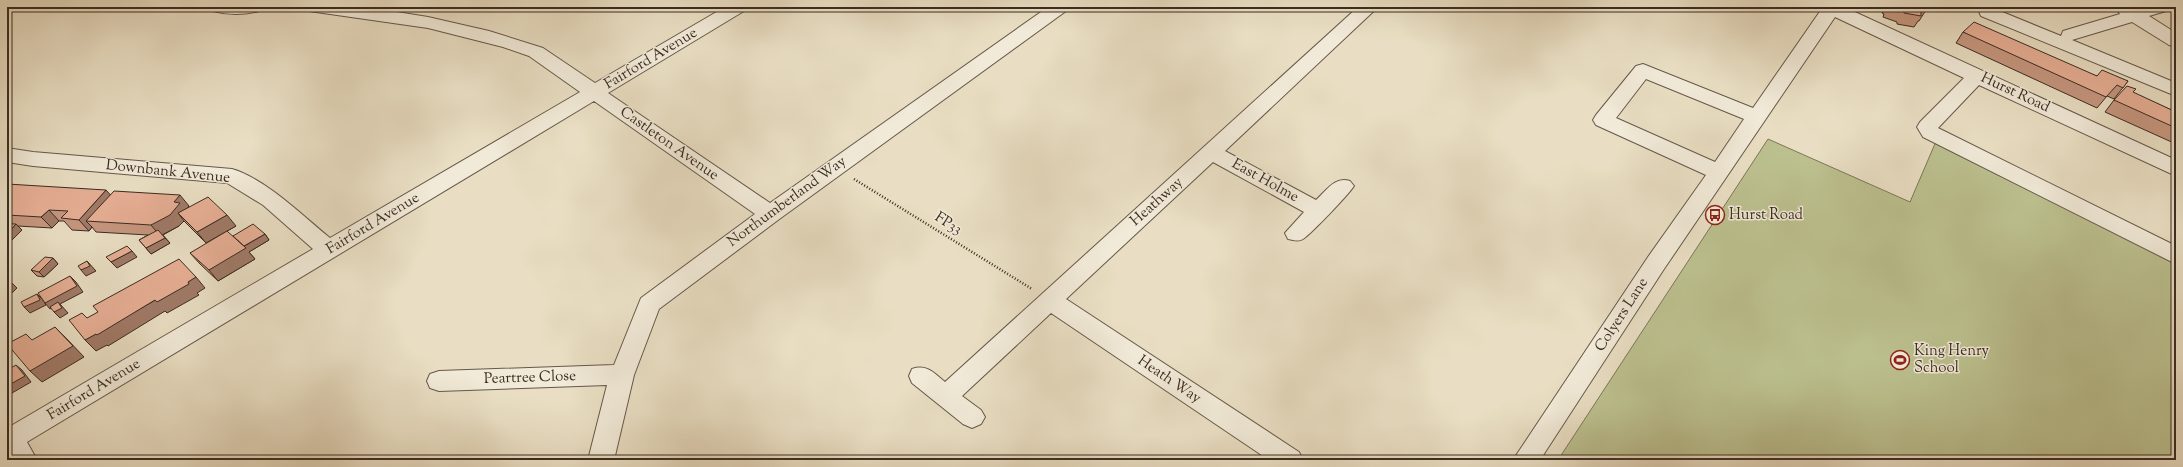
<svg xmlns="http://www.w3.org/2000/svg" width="2183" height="467" font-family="'Sorts Mill Goudy',serif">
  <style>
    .green { fill: #bcc08f; stroke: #7c7658 }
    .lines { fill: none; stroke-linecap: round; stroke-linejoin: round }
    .minor-casing { stroke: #66584a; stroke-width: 2 }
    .path { stroke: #3b2c22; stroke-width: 2.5; stroke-dasharray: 1 2; stroke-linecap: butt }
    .minor { fill: #f1ead8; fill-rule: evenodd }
    .wall { fill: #c6967f; stroke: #3b2c22 }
    .shaded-wall { fill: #a17a68; stroke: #3b2c22 }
    .building { fill: #e6ae94; stroke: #3b2c22 }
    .labels { text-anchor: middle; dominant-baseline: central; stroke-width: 3; stroke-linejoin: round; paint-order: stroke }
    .street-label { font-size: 15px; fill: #3b2c22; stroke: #f1ead8 }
    .poi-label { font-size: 15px; fill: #3b2c22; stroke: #f1ead8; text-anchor: start }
  </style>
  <rect width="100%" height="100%" fill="#e9dec3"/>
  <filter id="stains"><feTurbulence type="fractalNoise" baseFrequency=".005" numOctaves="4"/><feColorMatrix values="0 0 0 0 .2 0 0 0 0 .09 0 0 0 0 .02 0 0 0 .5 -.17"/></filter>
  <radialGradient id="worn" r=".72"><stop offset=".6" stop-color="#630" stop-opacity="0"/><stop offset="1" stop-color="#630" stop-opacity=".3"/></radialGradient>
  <path class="green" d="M1768,139L1910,202L1937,139L2176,259V460H1558Z"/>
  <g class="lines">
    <defs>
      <path id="minor" d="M210,7H262L259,11C244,15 228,15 213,11Z
        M307,7L372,8L428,17L489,31L543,48L595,83L725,7H747L744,11L608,93L770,203L1048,7H1069L1066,11L778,220L659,309L634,375L614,460H588L607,385L439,391L430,388L427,381L430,374L439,371L614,365L641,298L755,214L594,101L27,442L37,460H11L7,453V426L9,427L313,249L263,205L227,183L33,166L7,162V148L33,152L232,169C266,179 303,216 330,238L580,92L529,56L503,47L428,28L316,12L310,11Z
        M1358,7H1378L1225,151L1316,200C1327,190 1335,176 1350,181L1354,186C1349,194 1311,234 1303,239C1298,242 1294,240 1288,239L1285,233L1304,212L1213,162L1066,299L1299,452L1303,460H1269L1051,313L962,396L981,410L985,417L981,424L972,428L963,424L912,383L909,376L912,369C927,364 934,373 945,382Z
        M1823,7H1844L2176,160V176L1979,85L1938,128L2176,246V264L1923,137L1917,127L1920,122L1964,78L1835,17L1664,269L1540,460H1513L1648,257L1706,175L1596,125L1593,120L1596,115L1636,66L1643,64L1753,108ZM1646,79L1744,119L1715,162L1616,118Z
        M1977,7H1995V9L2061,36L2063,31L2120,14L2118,11L2121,7L2136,9L2169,7L2166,11L2149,16L2176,33V47L2169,45L2132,22L2072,40L2176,83V96L1981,16Z"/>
    </defs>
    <use href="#minor" class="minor-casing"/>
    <path class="path" d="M854,179L1032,289"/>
    <use href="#minor" class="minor"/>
  </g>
  <path class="wall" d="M1883,7H1927L1926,10L1919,21H1918L1914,27L1897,24V22L1883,17L1884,14L1882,13Z
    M1963,32L2097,76L2128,81L2114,99L2107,96L2097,108L1956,43Z
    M2133,93L2176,112V144L2105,112L2114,100Z
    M7,184L110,195L189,206L188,208L236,226L206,243L184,221L179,226L163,235L170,243L151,254L139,240L148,235L96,232L92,227L89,231L72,230L64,221H59L52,228L18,226L22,230L11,241H7V226L13,224L7,218Z
    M265,234L269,240L249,252L255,259L218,281L200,264L190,253L233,236Z
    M53,258L58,264L44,277L37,276L31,270Z"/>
  <path class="shaded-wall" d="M106,190L115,200L86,221L92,227L89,231L79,220Z
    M180,195L189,206L186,210L178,213L184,221L179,226L160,236L151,225Z
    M49,210L59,221L52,228L41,217Z
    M227,215L236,226L206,243L197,232Z
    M16,224L22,230L11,241L7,237V234Z
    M265,234L269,240L249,252L255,259L218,281L209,270L243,247Z
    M165,238L170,243L151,254L146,248Z
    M132,251L137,257L117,268L111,262Z
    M53,258L58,264L44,277L39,272Z
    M87,261L96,271L86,276L81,270Z
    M70,276L76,282L83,292L60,304L68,313L60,318L54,312L60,304L50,309L45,303Z
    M196,277L205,288L197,293L199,295L167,313L165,311L108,346L107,345L96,351L85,340Z
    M11,282L17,288L7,298V286Z
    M37,294L43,300L46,305L30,313L24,307Z
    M55,327L66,338L84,357L42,382L30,371Z
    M16,365L22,370L31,382L12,393L7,388V386Z"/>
  <path class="building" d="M1892,7H1927L1926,10L1921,9V16L1904,13V11Z
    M1974,22L2097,76L2102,70L2128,81L2123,88L2117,85L2106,97L1963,32Z
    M2127,86L2136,89L2133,92L2176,112V128L2114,100Z
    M7,184L106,190L79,220L61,218L68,211L49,210L41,217L7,215V212L11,208L7,207Z
    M114,191L180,195L174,202L180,203L170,215L151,225L86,221Z
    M208,197L227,215L197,232L178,213Z
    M9,224H16L7,234V226Z
    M253,224L265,234L244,246L233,236Z
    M158,230L165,238L146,248L139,240Z
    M227,231L246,248L209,270L190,253Z
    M127,246L132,251L111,262L106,257Z
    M45,257L53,258L39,272L31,270Z
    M179,259L196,277L188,282L189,284L157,302L155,300L97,335L96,334L85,340L69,320L82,313L87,318L98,312L93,306Z
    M87,261L90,266L81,270L78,266Z
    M70,276L77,286L45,303L38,293Z
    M7,282H11L7,286Z
    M37,294L40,300L24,307L21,302Z
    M58,302L62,308L54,312L50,307Z
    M55,327L73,346L30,371L7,344L26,334L32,340Z
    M16,365L25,376L7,386V370Z"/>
  <defs>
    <symbol id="bus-ring" viewBox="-11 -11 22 22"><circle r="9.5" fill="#f1ead8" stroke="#8f2418" stroke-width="1.5"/><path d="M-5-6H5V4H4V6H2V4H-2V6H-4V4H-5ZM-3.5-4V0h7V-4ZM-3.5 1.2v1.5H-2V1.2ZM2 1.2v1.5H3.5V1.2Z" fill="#8f2418"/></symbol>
    <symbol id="stadium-ring" viewBox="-11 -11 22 22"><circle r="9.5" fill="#f1ead8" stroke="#8f2418" stroke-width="1.5"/><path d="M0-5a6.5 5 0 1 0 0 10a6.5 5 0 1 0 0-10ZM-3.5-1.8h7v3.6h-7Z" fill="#8f2418"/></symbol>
  </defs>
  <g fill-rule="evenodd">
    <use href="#bus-ring" x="1704" y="204" width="22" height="22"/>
    <use href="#stadium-ring" x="1889" y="349" width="22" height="22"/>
  </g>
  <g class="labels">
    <g class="street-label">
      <text transform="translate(651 59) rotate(-31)">Fairford Avenue</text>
      <text transform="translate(2015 93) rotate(25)">Hurst Road</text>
      <text transform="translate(669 144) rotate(35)">Castleton Avenue</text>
      <text transform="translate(168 172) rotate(6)">Downbank Avenue</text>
      <text transform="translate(1265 181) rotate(29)">East Holme</text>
      <text transform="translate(787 202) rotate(-36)">Northumberland Way</text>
      <text transform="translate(1157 202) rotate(-42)">Heathway</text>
      <text transform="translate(373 224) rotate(-31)">Fairford Avenue</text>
      <text transform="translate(948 224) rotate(32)">FP33</text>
      <text transform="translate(1622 315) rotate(-57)">Colyers Lane</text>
      <text transform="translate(530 378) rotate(-2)">Peartree Close</text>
      <text transform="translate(1169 380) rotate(34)">Heath Way</text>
      <text transform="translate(94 390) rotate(-31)">Fairford Avenue</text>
    </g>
    <g class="poi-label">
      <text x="1729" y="215">Hurst Road</text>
      <text x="1914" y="351">King Henry<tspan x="1914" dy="17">School</tspan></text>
    </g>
  </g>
  <rect width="2183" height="467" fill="none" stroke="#e9dec3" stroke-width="24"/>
  <rect x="8" y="8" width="2167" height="451" fill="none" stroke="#3b2c22" stroke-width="2"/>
  <rect x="12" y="12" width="2159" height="443" fill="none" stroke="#3b2c22"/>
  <rect width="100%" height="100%" filter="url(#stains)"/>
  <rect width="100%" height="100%" fill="url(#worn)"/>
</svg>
